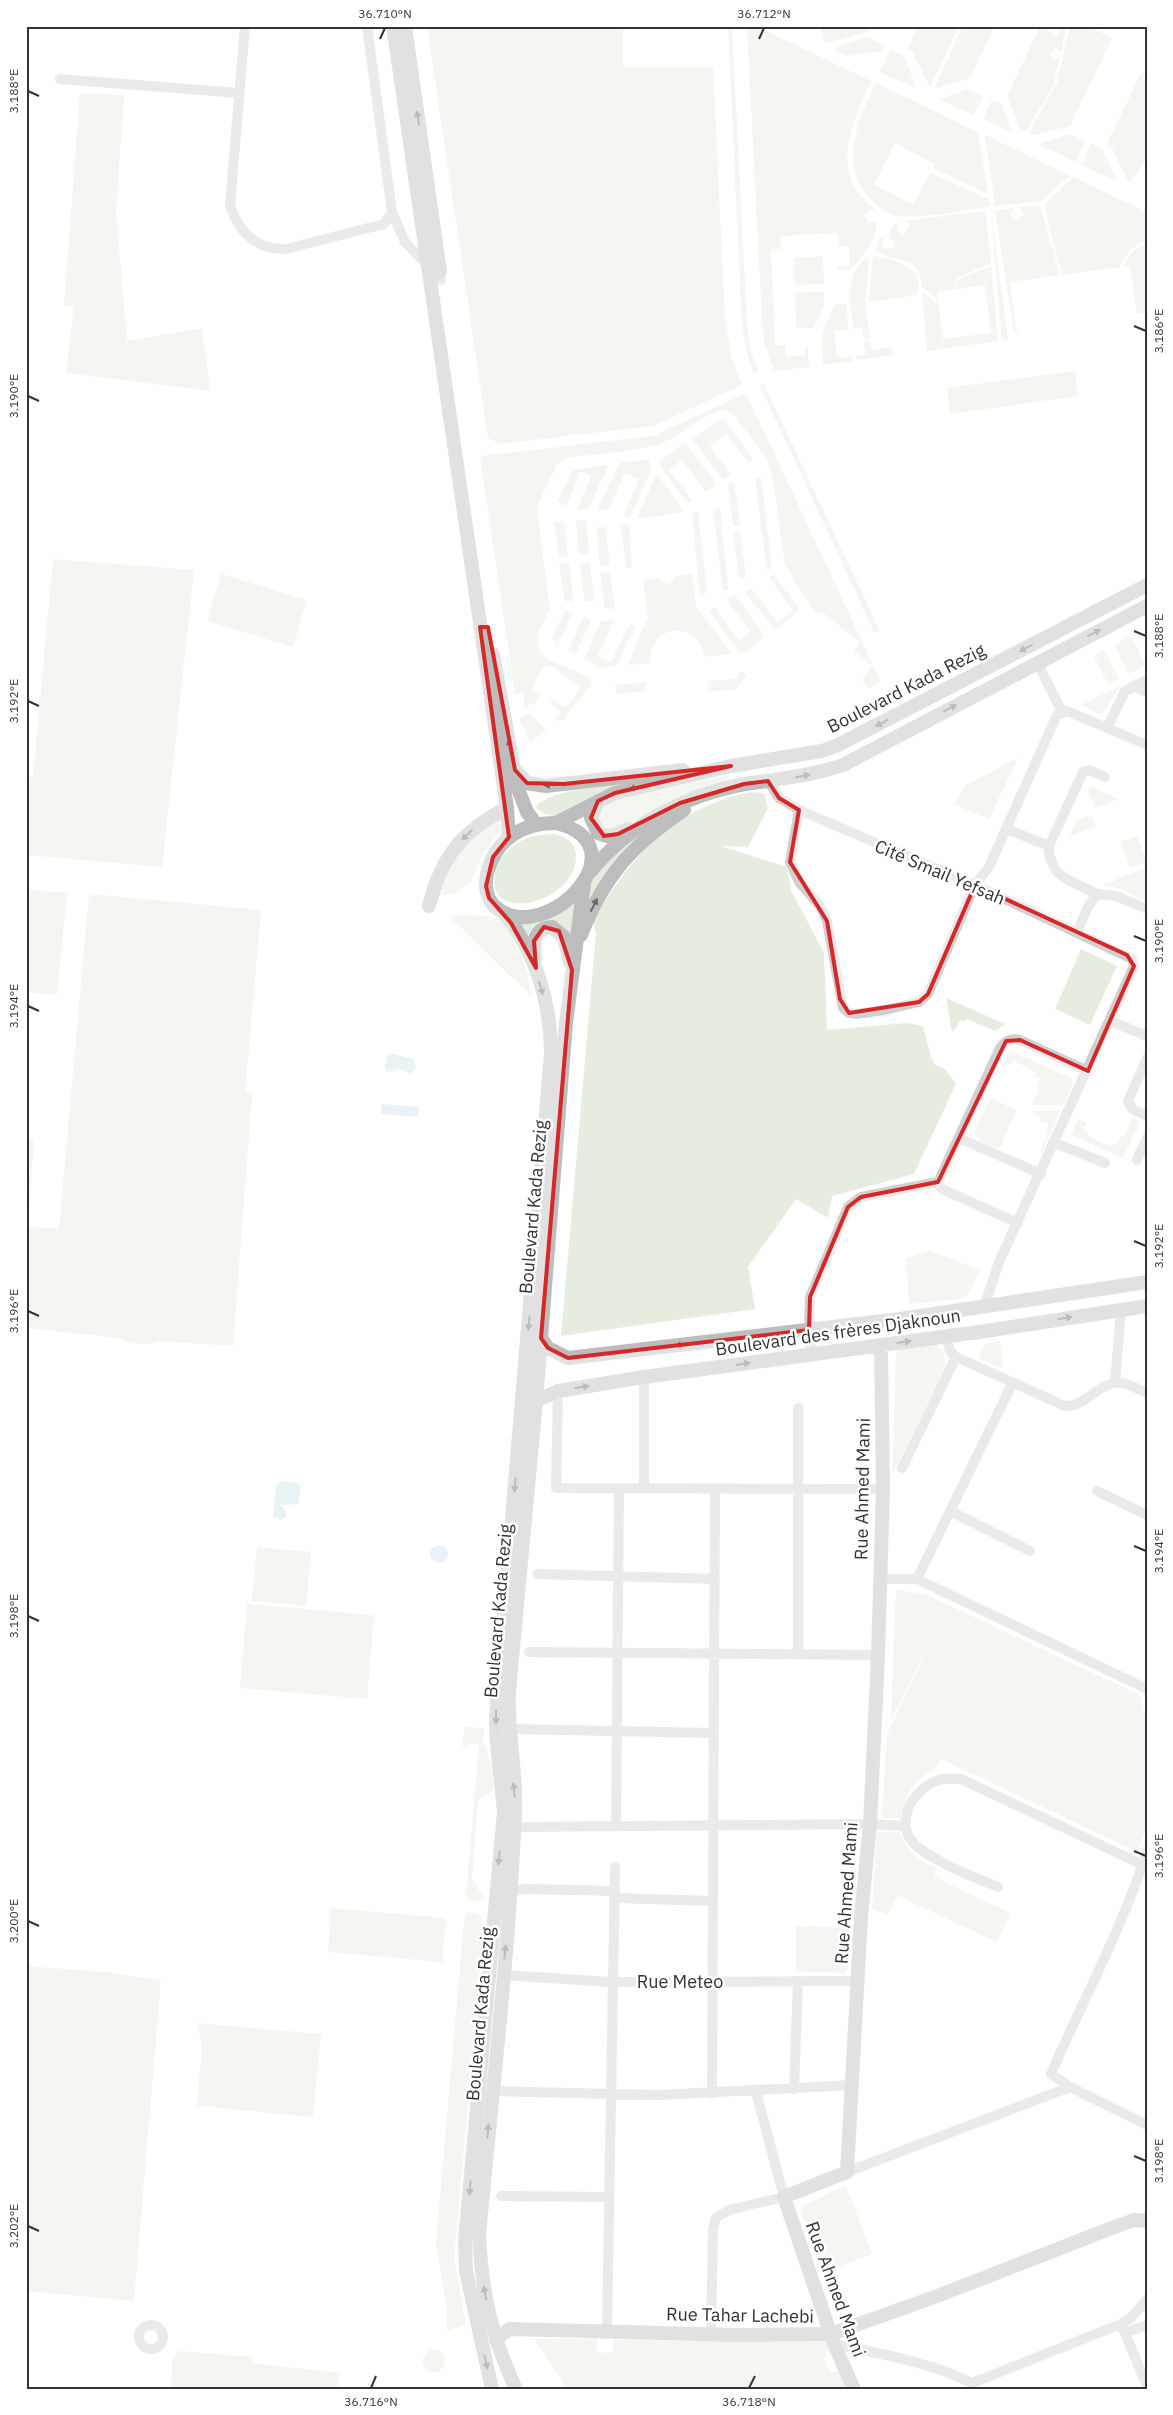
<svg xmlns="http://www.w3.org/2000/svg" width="1173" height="2415" font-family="'IBM Plex Sans',sans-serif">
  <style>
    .green { fill: #e6ecdf }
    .water { fill: #cfe2ee }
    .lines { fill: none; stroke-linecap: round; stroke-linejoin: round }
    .street { stroke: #d0d0d0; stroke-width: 10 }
    .secondary { stroke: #bdbdbd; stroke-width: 14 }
    .oneway { fill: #6a6a6a }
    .marked { fill: none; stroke: #d62828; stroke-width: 4; stroke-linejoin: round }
    .ticks { fill: none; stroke: #333; stroke-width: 2 }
    .labels { text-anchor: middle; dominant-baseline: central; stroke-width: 5; stroke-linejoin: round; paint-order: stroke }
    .street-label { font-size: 18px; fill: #333; stroke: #fff }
    .neatline { fill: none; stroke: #333; stroke-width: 2 }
    .ticks-label { font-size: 12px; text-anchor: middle; fill: #333 }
  </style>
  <rect width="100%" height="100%" fill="#fff"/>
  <path class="green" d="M427,26H623V67H713L725,317L731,356L742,385L653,426L500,444L488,438Z
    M728,26H732L747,326L752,355L758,370L756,372L753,371L748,357L742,327Z
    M747,26H756L871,81C856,112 835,159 857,191C863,200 873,205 878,214L870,210L865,215L869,223L877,221C876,242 864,254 851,269L840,271L836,267L850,266L849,246H839L838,233L780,236L781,249H771L775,345H785L786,357L805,356V344L808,348L809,367L774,371L764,342L762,321Z
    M821,26H873L870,31L827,43L824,41Z
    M918,26H959L930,87L912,51L907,49Z
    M963,26H995L970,78L934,89Z
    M1062,26H1066L1062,50L1061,52L1055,48L1050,54L1054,59L1060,57L1052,88L1026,131L1020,129L1007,96L1040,27L1057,35Z
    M1070,26H1088L1112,38L1070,126L1035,135L1029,133L1057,83Z
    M867,37L884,46L881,51L847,56L834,51L837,47Z
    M891,49L904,56L917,89L879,72Z
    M1141,73L1145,75L1143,79L1147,82V157L1139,171L1129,183L1111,146L1107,144Z
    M876,83L978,132L988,194L933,168L934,164L895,143L874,184L913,205L930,173L989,199V206C966,211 919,219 897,216C887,214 879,208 872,200C837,167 858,120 876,83Z
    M968,89L983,96L974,115L938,99Z
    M80,93L124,95L116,211L127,341L202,328L210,391L66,373L74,306L64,305Z
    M992,100L1002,104L1012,133L983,119Z
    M1070,134L1085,141L1075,162L1038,144Z
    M985,135L1069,175V176L1041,201L995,206Z
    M1091,144L1103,150L1117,181L1081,165Z
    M1073,177L1147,212V239L1129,251L1120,267L1063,275L1052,238L1045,205Z
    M1040,206L1060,275L1010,282L1016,329H1021L1014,332L995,211L1014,208L1011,216L1019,220L1024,214L1020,207Z
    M985,211L991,263L958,278L951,290L937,292L938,300L922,287C919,251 893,264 875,250L880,238H883L882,245L884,248H893L895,242L889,236L893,225L898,223L897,231L903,234L909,229V224L904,221Z
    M991,212L1008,340L1002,341Z
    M1147,243V321L1144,313H1137L1130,266L1123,267L1131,253Z
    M823,256L824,284L795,285L794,258Z
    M873,256C892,258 928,268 916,295L869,302Z
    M869,257L865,303L870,338L864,340L862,328L853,329C851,304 843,271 869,257Z
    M991,266L998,341L927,351L922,291L938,304L943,339L991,333L985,285L952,290L958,280Z
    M824,292V306L814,328H796L795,293Z
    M847,304L848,329L834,331L837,358L852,356L853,361L823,365L822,333L834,305Z
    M870,341L871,350L892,347L893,355L857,360L856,356L865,354L864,342Z
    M1075,371L1078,396L950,414L947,388Z
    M762,384H764L879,629L877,632H874L760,386Z
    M746,393L881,682L869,688L862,680L872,666L854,651L860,642L822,612L816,614L785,565L773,478L766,457L733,414L724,410C700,415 685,433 664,442C642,452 591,454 565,458L557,464L538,504L537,511L550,609L539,631L537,641L541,653L547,659L590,677L591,685L563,720L559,721L555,719L561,712L550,703L553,699L565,708L581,688L553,667L544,666L531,688L540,696L534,705L531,703L525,710L523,693L515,694L480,456L653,436Z
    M725,420L753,460L749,463L726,434L710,446L731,475L723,479L692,439L716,422Z
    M685,443L717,484L706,492L682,460L669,470L693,501L688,503L660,467V460Z
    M649,460L651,470L630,518L623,517L639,479L625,473L608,511L598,509L618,466L622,462Z
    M606,465L608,467L588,509L577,510L591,476L581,472L566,506L557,502L573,470Z
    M658,475L684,512L637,519L655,476Z
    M761,478L772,568L767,571L755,479Z
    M734,482L740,526H733L728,483Z
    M720,508L728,590L723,591L713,509Z
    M698,511L707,593L700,594L692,513Z
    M576,520L586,521L589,553L579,554Z
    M564,521L568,557L559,558L554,522Z
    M621,525H629L632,567L626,568Z
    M597,527H605L610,565L600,566Z
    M733,531H740L746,578L739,577Z
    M53,559L194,570L162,867L26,855V777H33Z
    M569,562L574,603L565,601L559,564Z
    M590,562L594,601L585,602L580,564Z
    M610,572L615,609L605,608L600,573Z
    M221,574L307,600L293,647L207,621Z
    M692,574L696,607L731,652L729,654L705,657C697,618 649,624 650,663L631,665L628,664L648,617L643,580L660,578L667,584L672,582L676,576Z
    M774,575L800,610L775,630L745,592L751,588L778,623L793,611L769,577Z
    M735,595L765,636L746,652H739L709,611L714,607L739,641L750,631L726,599Z
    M565,610L572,613L557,647L552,638Z
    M583,617L591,620L576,654L568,651Z
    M615,619L598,656L611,662L630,624L635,627L617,665L604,668L584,659L601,621Z
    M1131,636L1146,665L1128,674L1114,645Z
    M1104,650L1119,679L1108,684L1094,656Z
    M742,671L747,675L736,689L709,692L708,681L736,679Z
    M645,682L647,691L616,694L615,685Z
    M1120,686L1103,713L1098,714L1081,705Z
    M530,714L546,730L530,743L519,718Z
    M1018,758L989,819L955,805L965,785Z
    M729,775L730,780L677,797L618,831L614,832L599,826L597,809L604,802Z
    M654,780L558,817L545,814L536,808C544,788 632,783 654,780Z
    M1093,787L1118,799H1119L1095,808L1088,790Z
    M751,792L764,793L768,808L748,847L721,846L787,867L791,890L824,953L827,1030L907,1023L923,1026L931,1057L935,1065L945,1069L956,1084L914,1174L832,1196L828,1218L796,1199L748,1267L755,1309L561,1336L596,933L593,921C632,855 673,808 751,792Z
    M1091,815L1096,827L1070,836L1076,821Z
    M500,820L498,834L483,853L471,882L455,893L439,896L438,885L471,835Z
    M649,827L612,864L584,913L586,887L598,867Z
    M555,834C567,837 576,843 576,856C577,903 486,925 495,875C496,865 501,857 509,849C523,837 537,834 555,834Z
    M1137,836L1146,862L1130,868L1121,842Z
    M1147,867V903L1121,889L1103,885Z
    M26,889L67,893L57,995L26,992Z
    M89,894L261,910L245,1092L252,1094L233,1346L157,1341C147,1347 128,1344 119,1338L26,1328V1138L34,1139L28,1226L59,1229Z
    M577,895L570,952L558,924C544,918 530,923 527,939L517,919Z
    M448,915C462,916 482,914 495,918C511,923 533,980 530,995Z
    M1081,949L1117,966L1090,1025L1055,1009Z
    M946,998L1005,1024L996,1031L966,1019L965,1022L961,1020L952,1033Z
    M1011,1051L1071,1078L1073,1085L1063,1105H1032L1039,1089L1036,1087L1040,1078L1034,1076L1036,1072L1014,1061L1012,1065L1007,1063L1005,1068L1002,1067Z
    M990,1098L1017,1110L999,1149L980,1141L974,1133Z
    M1061,1110L1042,1152H1040L1049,1131L1046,1129L1048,1125L1039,1120L1040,1117L1031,1111Z
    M1133,1117L1140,1121L1123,1158L1071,1135L1078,1119L1087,1123L1083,1129L1089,1132L1088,1136L1111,1146L1113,1143L1116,1145L1121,1136L1124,1137Z
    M930,1251L980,1270L966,1298L909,1304L906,1258Z
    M1000,1341L1003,1369L978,1358L985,1344Z
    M935,1344L944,1352L945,1367L892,1475L896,1354L900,1348Z
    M257,1547L311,1552L306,1606L252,1601Z
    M896,1590L925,1594L1136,1693L1141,1698L1147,1726V1823L1138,1852L941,1759C934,1772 928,1772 918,1781C908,1790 903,1805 901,1818H882L887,1734L932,1640L891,1719Z
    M247,1604L374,1615L367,1699L240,1688Z
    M465,1727L484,1728L483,1740L493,1769L494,1785L492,1791L478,1801L472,1879L484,1898C478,1903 472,1902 466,1896L479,1745L468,1744L467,1748L462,1746Z
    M877,1832H900C907,1851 918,1861 937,1868L934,1877L1010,1913L997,1942L898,1896L887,1915L872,1909Z
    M331,1908L446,1918L442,1962L328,1952Z
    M469,1912L479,1914L484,1927L454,2258L466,2325L447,2331V2309L436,2243L464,1921L466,1913Z
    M796,1926L849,1928L847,1970L844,1973L796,1971Z
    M26,1966L105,1972L161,1980L134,2301L26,2291Z
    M197,2023L321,2034L313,2117L197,2106L202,2047Z
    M846,2185L872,2254L825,2272L801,2212L803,2206Z
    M534,2339H597V2353L613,2352V2340L831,2342L834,2348L826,2352L823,2361L825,2360L831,2373L842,2370L850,2389H568Z
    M423 2361a11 11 0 1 1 22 0a11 11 0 1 1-22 0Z
    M179,2351L252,2357V2363L339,2373L337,2389H170L173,2358Z"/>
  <path class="water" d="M393,1054L414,1059L416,1068L411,1074L400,1069L387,1072L384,1065L387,1062V1056Z
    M382,1104L419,1107L418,1117L381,1114Z
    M281,1481L298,1483L301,1487L298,1504L281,1505L287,1513L286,1517L281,1520L273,1516L276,1485Z
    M430 1554a9 9 0 1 1 18 0a9 9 0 1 1-18 0Z"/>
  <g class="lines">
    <path class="street" d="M245,26L230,205C238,232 257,250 286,249L384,224L392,212L367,26
      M60,79L239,93
      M392,212L405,242L441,280
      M1037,662L1062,712
      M1133,686L1147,692
      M1107,728L1125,691L1147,680
      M1105,777L1089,770L1083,772L1049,846V855L1056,871L1066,879L1097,894L1116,896L1147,909
      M768,781L779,798L799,810L975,885L1132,959L1134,966L999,1262L984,1307
      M799,810L790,862L799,882L820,906L827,921L843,1008L849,1013L856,1014L885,1010L919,1002L928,994L975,885L989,867L1057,715L1067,711L1147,745
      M1006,829L1049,846
      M1077,932L1088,907L1097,894
      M1110,1021L1147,1036
      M1147,1058L1128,1101L1132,1109L1147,1116
      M959,1138L1041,1174
      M1055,1143L1105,1163
      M1137,1160L1147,1138
      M938,1182L1000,1048C1006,1040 1011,1038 1020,1040L1088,1071
      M946,1336L950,1351L956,1357L1065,1406C1086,1407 1101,1380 1121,1383C1130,1384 1139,1390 1147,1393
      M811,1354L809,1330L810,1297L848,1207L861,1197L938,1182L941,1188L946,1191L1018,1223
      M1115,1383L1121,1310
      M558,1391L556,1488L883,1489
      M902,1468L956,1357
      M644,1489V1377
      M1097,1491L1147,1515
      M950,1511L1030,1551
      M538,1574L715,1579
      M880,1579H917L1147,1689
      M917,1579L1013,1382
      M529,1652L878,1655
      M798,1654V1408
      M509,1729L714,1733
      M514,1827L870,1824L905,1826
      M616,1827L619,1488
      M1147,1851C1122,1929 1083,2000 1051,2074L1070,2087L1147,2125
      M998,1887C976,1878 924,1858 911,1840C901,1827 906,1806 917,1795C931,1780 941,1777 961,1779L1143,1865
      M511,1891L526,1889L615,1891
      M614,1898L713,1901
      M502,1975L612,1982L858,1981
      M794,2089L798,1981
      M492,2091L659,2095L852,2085
      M712,2094L715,1490
      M847,2172L1070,2087
      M501,2196L609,2197
      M1121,2324L1147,2386
      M139 2337a12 12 0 1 1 24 0a12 12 0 1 1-24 0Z
      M607,2331L615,1867
      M1125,2333L1147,2325
      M711,2334L713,2229L716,2218L729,2210L784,2197L756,2092
      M834,2344C880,2354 930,2362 972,2383L1121,2324L1131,2318L1147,2299"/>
    <path class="secondary" d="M393,26L507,808L509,837
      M405,26L440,272
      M493,654L517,786L527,812L536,824
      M515,770L527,783L546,786L683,770
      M598,801L591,818L598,833L610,837L629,829
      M556,823L615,793L731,766L822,751L838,745L1147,585
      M556,823C643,844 550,946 498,909C474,892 490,851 510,837C524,826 539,823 556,823Z
      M589,873C628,825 685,795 745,784C779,779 811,776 843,765L1147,606
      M429,906C441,857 462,831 507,808
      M581,935C604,876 632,845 684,810
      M535,959C533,943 533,928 552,927L564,937L570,962
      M541,1338L548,1348L568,1358L900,1319L1147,1282
      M536,1401L558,1391L644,1377L986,1331L1147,1306
      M496,2340L509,2329L736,2335L831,2334L940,2295L1117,2226L1134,2220L1147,2221
      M492,2389L466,2271L465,2240L504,1812L496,1733L497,1696L551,1054C551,1004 536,952 504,913
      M516,2389C491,2336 482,2292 479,2235C492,2094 509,1953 515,1812C517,1773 507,1732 509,1691L536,1401L566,1023L584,884
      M854,2389L834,2344L784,2197L847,2172L861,1917L870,1824L878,1655L883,1489L881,1345"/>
  </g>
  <defs><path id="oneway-solid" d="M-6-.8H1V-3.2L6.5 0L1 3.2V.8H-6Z" transform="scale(1.25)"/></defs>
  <g class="oneway">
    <use href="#oneway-solid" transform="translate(418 118) rotate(-98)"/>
    <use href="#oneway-solid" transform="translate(1094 633) rotate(-27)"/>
    <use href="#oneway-solid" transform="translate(1026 648) rotate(153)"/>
    <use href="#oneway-solid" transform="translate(950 708) rotate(-28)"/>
    <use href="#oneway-solid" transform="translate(882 723) rotate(152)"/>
    <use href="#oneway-solid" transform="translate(510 746) rotate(-100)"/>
    <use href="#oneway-solid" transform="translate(803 776) rotate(-10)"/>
    <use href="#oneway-solid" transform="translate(551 785) rotate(178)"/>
    <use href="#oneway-solid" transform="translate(636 788) rotate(168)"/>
    <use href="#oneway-solid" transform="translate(467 835) rotate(135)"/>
    <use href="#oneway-solid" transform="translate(594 905) rotate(-63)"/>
    <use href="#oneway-solid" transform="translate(541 988) rotate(74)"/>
    <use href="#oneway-solid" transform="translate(1065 1318) rotate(-9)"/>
    <use href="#oneway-solid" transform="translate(529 1323) rotate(95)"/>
    <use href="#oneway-solid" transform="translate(904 1342) rotate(-8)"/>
    <use href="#oneway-solid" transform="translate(682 1345) rotate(173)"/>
    <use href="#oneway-solid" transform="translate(743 1364) rotate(-8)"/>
    <use href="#oneway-solid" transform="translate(582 1387) rotate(-9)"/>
    <use href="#oneway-solid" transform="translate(515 1485) rotate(95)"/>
    <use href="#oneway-solid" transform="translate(496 1717) rotate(90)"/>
    <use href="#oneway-solid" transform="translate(514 1790) rotate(-96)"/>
    <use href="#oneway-solid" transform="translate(499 1858) rotate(96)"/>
    <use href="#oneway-solid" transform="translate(505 1952) rotate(-84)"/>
    <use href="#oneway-solid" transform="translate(488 2131) rotate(-85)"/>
    <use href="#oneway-solid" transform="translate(470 2188) rotate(95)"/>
    <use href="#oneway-solid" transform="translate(485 2293) rotate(-100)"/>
    <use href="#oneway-solid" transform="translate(486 2362) rotate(77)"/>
  </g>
  <path d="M0 0H1173V2415H0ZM480,627H488L515,770L527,783L564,784L731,766L615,793L598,801L591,818L604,836L618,834L680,803L744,784L768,781L779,798L799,810L790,862L827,921L840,999L849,1013L919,1002L928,994L975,885L1127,955L1134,966L1088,1071L1020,1040L1006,1041L938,1182L861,1197L848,1207L810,1297L809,1330L568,1358L548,1348L541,1338L572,970L559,931L544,927L534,941L536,968L511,923L489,898L486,886L493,857L509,837Z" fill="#fff" fill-opacity=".55" fill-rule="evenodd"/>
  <path class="marked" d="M480,627H488L515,770L527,783L564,784L731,766L615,793L598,801L591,818L604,836L618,834L680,803L744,784L768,781L779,798L799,810L790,862L827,921L840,999L849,1013L919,1002L928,994L975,885L1127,955L1134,966L1088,1071L1020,1040L1006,1041L938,1182L861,1197L848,1207L810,1297L809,1330L568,1358L548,1348L541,1338L572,970L559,931L544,927L534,941L536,968L511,923L489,898L486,886L493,857L509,837Z"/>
  <path class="ticks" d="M380,39L385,28M759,39L764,28M28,91L39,96M1134,326L1146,331M28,396L39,401M1134,631L1146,636M28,701L39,706M1134,936L1146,941M28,1006L39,1011M1134,1241L1146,1246M28,1311L39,1316M1134,1546L1146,1551M28,1616L39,1621M1134,1851L1146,1856M28,1921L39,1926M1134,2156L1146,2161M28,2226L39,2231M371,2388L376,2376M749,2388L755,2376"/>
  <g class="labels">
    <g class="street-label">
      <text transform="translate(906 688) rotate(-27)">Boulevard Kada Rezig</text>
      <text transform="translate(940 872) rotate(23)">Cité Smail Yefsah</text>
      <text transform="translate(533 1207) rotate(-85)">Boulevard Kada Rezig</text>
      <text transform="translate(838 1332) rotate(-8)">Boulevard des frères Djaknoun</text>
      <text transform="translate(862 1489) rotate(-89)">Rue Ahmed Mami</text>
      <text transform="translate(498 1611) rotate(-85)">Boulevard Kada Rezig</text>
      <text transform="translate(846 1893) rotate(-86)">Rue Ahmed Mami</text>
      <text x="680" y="1981">Rue Meteo</text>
      <text transform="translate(480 2014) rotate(-85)">Boulevard Kada Rezig</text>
      <text transform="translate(836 2289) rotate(70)">Rue Ahmed Mami</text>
      <text transform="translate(740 2315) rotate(1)">Rue Tahar Lachebi</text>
    </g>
  </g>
  <rect width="1173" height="2415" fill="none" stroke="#ffffff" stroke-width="55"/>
  <rect x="28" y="28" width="1118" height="2360" class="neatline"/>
  <g class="ticks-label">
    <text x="385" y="18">36.710°N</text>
    <text x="764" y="18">36.712°N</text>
    <text transform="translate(14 91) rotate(-90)" y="4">3.188°E</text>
    <text transform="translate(1159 331) rotate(-90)" y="4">3.186°E</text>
    <text transform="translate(14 396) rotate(-90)" y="4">3.190°E</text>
    <text transform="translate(1159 636) rotate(-90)" y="4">3.188°E</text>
    <text transform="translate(14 701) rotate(-90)" y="4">3.192°E</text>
    <text transform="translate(1159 941) rotate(-90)" y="4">3.190°E</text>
    <text transform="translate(14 1006) rotate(-90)" y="4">3.194°E</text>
    <text transform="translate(1159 1246) rotate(-90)" y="4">3.192°E</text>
    <text transform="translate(14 1311) rotate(-90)" y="4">3.196°E</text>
    <text transform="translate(1159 1551) rotate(-90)" y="4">3.194°E</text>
    <text transform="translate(14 1616) rotate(-90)" y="4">3.198°E</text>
    <text transform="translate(1159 1856) rotate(-90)" y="4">3.196°E</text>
    <text transform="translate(14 1921) rotate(-90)" y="4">3.200°E</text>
    <text transform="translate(1159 2161) rotate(-90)" y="4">3.198°E</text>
    <text transform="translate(14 2226) rotate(-90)" y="4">3.202°E</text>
    <text x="371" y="2406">36.716°N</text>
    <text x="749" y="2406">36.718°N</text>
  </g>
</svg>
